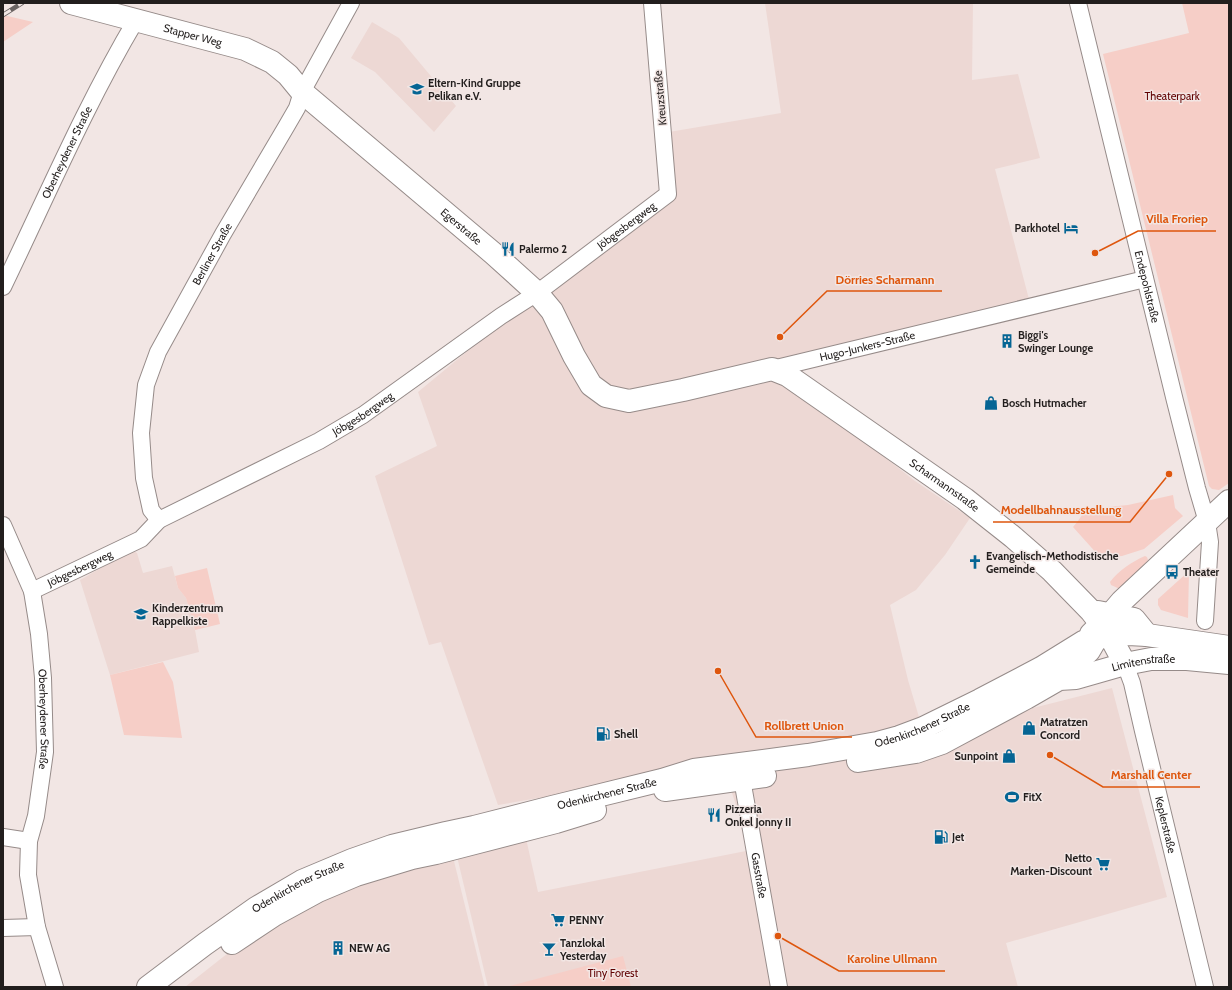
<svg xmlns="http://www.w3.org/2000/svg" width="1232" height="990" font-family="Cabin,sans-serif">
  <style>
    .built { fill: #edd8d4 }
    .green { fill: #f6cec7 }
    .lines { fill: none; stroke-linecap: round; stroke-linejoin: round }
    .minor-casing { stroke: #968b89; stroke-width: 18 }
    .secondary-casing { stroke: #968b89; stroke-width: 24 }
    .primary-casing { stroke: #968b89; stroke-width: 24 }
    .minor { stroke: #fff; stroke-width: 16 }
    .secondary { stroke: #fff; stroke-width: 22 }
    .primary { stroke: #fff; stroke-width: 22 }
    .rail-casing { stroke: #6b6463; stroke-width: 4.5 }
    .rail { stroke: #f2e6e4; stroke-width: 3; stroke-dasharray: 9; stroke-linecap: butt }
    .labels { text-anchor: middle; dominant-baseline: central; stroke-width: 3; stroke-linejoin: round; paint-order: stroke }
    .street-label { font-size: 11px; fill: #221e1d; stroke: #f2e6e4 }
    .poi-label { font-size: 11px; font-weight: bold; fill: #221e1d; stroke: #f2e6e4; text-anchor: start }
    .park-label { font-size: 11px; fill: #600100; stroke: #f2e6e4 }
    .leader { fill: none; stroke: #de560d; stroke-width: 1.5 }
    .callout-dot { fill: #de560d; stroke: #f2e6e4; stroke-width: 1.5 }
    .callout-label { font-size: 12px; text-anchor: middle; font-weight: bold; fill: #de560d; stroke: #f2e6e4; stroke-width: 3; stroke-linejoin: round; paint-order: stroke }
  </style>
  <rect width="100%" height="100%" fill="#f2e6e4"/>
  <path class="built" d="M765,3H973L972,80L1018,74L1040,158L995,169L1031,307L772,369L915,481L970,518L945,555L916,590L890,605L908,680L930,754L1033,708L1112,688L1167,897L1006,943L1018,987H488L455,848L525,834L538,892L751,850L723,766L498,805L441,642L429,645L375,476L437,446L418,392L538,293L668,194L663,133L781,113Z
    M372,22L399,38L456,106L434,132L375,72L351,58Z
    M132,550L137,553L143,573L172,566L178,588L186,598L195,630L199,652L110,675L80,580Z
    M451,849L485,987H185L294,901Z"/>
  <path class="green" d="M1182,3H1229V483L1219,490L1212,489L1209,486L1103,54L1189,33Z
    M3,15L33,22L3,42Z
    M1173,495L1175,508L1183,516L1144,549L1122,556L1110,557L1099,556L1073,527L1078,521L1086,509L1128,505Z
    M1145,556L1147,557L1148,560L1122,590L1111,585L1110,582C1118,571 1133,561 1145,556Z
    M207,568L220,624L195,630L186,598L178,588L175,576Z
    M1189,571L1188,618L1161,610L1158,605V599Z
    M163,662L173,682L182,738L124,735L110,675Z
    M623,956L631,987H506Z"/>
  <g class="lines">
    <defs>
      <g id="minor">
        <path id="s1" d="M1078,3L1175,401L1197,488L1207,522L1210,542L1205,621"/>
        <path id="s2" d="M3,287C46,198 85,106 136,20"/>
        <path id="s3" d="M772,369L1145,279"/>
        <path id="s4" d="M159,520L151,510L144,478L141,433L146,385L158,352L223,234L286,127L297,108L302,92L351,3"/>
        <path id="s5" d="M3,525L32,591L39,634L43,678L45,752L36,816L29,841L28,875L37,927L55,987"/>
        <path id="s6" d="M32,591L141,539L159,520L319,441L363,415L501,316L537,293L668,194L652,3"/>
        <path id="s7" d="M1125,664L1132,683L1143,731L1205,987"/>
        <path id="s8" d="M740,768L779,987"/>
        <path d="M3,837L29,841"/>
        <path d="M3,928L37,927"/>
      </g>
      <g id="secondary">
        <path id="s9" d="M71,3L245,49L272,62L288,75L302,92L494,254L537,293L552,311L574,356L591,385L606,396L629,401L683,390L772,369L787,375L965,499L1013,537L1052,571L1091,611L1110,636L1125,664"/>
        <path d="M1098,612L1134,619L1147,635"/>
        <path d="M1091,634L1110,615L1122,601L1229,501"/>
        <path d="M1059,679L1089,651L1103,627"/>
      </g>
      <g id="primary">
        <path id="s10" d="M858,761L916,752L942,743L1026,698L1059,679L1076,678L1125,664L1151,659H1187L1229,663"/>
        <path d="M665,790L765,776"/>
        <path d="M232,943L274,915L318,891L356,875L412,858L436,853L556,822L595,810"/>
        <path id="s11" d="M148,987L205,944L256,908L302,881L352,860L392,846L446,833L474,827L552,807L662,780L694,770L808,755L877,743L899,737L923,728L980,700L1041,668L1083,642L1096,638L1128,634L1147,635L1229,647"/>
      </g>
    </defs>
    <use href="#minor" class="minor-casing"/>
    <use href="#secondary" class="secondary-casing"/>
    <use href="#primary" class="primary-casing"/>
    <use href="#minor" class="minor"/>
    <use href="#secondary" class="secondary"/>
    <use href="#primary" class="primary"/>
    <defs>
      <path id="rail" d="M3,15L22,3"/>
    </defs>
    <use href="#rail" class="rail-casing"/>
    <use href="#rail" class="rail"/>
  </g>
  <defs>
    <symbol id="school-bare" viewBox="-9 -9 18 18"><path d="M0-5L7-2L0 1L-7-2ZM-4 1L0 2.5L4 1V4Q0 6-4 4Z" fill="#056594" stroke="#f2e6e4" stroke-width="2.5" paint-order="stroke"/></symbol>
    <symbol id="hotel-bare" viewBox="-9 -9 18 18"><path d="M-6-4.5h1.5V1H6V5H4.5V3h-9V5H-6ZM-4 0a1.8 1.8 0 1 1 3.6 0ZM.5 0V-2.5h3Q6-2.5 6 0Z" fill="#056594" stroke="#f2e6e4" stroke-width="2.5" paint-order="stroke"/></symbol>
    <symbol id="restaurant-bare" viewBox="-9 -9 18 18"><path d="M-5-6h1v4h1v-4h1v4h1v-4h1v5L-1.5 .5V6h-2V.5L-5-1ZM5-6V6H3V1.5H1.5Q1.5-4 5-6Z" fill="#056594" stroke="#f2e6e4" stroke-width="2.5" paint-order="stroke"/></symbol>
    <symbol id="building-bare" viewBox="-9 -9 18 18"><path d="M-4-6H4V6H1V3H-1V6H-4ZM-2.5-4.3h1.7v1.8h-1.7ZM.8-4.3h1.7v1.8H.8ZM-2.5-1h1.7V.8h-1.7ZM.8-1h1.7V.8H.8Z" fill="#056594" stroke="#f2e6e4" stroke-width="2.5" paint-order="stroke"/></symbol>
    <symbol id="shop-bare" viewBox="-9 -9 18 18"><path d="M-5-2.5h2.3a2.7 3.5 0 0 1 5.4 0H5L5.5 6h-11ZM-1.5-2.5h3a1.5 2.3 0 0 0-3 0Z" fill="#056594" stroke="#f2e6e4" stroke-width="2.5" paint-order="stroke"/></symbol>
    <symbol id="church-bare" viewBox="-9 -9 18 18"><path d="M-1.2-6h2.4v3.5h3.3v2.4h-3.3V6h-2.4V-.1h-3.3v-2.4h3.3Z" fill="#056594" stroke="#f2e6e4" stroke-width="2.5" paint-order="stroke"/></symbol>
    <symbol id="bus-bare" viewBox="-9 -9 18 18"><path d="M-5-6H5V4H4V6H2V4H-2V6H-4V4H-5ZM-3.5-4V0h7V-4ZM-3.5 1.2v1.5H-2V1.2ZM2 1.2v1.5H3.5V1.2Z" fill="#056594" stroke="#f2e6e4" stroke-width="2.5" paint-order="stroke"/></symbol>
    <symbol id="fuel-bare" viewBox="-9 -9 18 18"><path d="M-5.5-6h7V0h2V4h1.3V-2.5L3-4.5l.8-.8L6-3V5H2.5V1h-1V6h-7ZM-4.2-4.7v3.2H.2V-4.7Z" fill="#056594" stroke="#f2e6e4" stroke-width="2.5" paint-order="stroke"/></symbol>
    <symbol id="stadium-bare" viewBox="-9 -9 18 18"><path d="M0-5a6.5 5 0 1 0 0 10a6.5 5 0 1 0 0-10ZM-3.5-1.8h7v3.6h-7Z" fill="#056594" stroke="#f2e6e4" stroke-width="2.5" paint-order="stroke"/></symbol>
    <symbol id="supermarket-bare" viewBox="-9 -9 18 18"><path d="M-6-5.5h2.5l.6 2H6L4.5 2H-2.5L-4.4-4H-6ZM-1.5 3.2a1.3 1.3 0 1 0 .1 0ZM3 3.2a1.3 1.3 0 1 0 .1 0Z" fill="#056594" stroke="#f2e6e4" stroke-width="2.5" paint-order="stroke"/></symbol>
    <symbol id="bar-bare" viewBox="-9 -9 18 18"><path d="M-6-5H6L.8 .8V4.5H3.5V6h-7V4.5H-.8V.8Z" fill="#056594" stroke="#f2e6e4" stroke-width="2.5" paint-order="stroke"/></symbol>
  </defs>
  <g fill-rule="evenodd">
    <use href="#school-bare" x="407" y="79" width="20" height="20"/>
    <use href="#hotel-bare" x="1061" y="218" width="20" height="20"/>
    <use href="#restaurant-bare" x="498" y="239" width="20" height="20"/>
    <use href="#building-bare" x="997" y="331" width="20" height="20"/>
    <use href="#shop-bare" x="981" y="393" width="20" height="20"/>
    <use href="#church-bare" x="965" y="552" width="20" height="20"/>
    <use href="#bus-bare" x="1162" y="562" width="20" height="20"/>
    <use href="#school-bare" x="131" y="604" width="20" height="20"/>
    <use href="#shop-bare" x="1019" y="718" width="20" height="20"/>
    <use href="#fuel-bare" x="593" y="724" width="20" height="20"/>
    <use href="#shop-bare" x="999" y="746" width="20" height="20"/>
    <use href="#stadium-bare" x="1002" y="787" width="20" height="20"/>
    <use href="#restaurant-bare" x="704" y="805" width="20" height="20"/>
    <use href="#fuel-bare" x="931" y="827" width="20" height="20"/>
    <use href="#supermarket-bare" x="1093" y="854" width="20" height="20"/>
    <use href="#supermarket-bare" x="548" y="910" width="20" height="20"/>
    <use href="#building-bare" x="328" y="938" width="20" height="20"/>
    <use href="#bar-bare" x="539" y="939" width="20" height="20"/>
  </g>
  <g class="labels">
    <g class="street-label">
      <text stroke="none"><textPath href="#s9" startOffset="126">Stapper Weg</textPath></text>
      <text transform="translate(660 98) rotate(-95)">Kreuzstraße</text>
      <text stroke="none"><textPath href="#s2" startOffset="149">Oberheydener Straße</textPath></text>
      <text stroke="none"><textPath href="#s6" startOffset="701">Jöbgesbergweg</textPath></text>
      <text stroke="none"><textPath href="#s9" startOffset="461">Egerstraße</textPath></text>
      <text stroke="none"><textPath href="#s4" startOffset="286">Berliner Straße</textPath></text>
      <text stroke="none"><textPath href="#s1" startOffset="292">Endepohlstraße</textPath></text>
      <text stroke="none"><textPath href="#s3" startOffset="98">Hugo-Junkers-Straße</textPath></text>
      <text stroke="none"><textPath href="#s6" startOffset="377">Jöbgesbergweg</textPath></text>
      <text stroke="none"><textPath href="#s9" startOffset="1066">Scharmannstraße</textPath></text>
      <text stroke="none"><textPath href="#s6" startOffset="53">Jöbgesbergweg</textPath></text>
      <text stroke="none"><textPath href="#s10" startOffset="306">Limitenstraße</textPath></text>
      <text stroke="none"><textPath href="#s5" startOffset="201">Oberheydener Straße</textPath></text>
      <text stroke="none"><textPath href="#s11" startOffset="829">Odenkirchener Straße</textPath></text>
      <text stroke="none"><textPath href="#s11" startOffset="505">Odenkirchener Straße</textPath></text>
      <text stroke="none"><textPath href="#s7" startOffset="166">Keplerstraße</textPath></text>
      <text stroke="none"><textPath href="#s8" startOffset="109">Gasstraße</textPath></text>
      <text stroke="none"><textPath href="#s11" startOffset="181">Odenkirchener Straße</textPath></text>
    </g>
    <g class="poi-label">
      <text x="428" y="83">Eltern-Kind Gruppe<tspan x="428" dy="13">Pelikan e.V.</tspan></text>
      <text x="1060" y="228" text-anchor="end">Parkhotel</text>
      <text x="519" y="249">Palermo 2</text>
      <text x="1018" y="335">Biggi's<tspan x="1018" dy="13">Swinger Lounge</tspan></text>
      <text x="1002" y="403">Bosch Hutmacher</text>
      <text x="986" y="556">Evangelisch-Methodistische<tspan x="986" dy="13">Gemeinde</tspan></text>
      <text x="1183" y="572">Theater</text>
      <text x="152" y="608">Kinderzentrum<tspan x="152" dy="13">Rappelkiste</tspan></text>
      <text x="1040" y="722">Matratzen<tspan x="1040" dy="13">Concord</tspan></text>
      <text x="614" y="734">Shell</text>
      <text x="998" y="756" text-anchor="end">Sunpoint</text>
      <text x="1023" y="797">FitX</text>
      <text x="725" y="809">Pizzeria<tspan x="725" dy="13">Onkel Jonny II</tspan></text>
      <text x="952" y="837">Jet</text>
      <text x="1092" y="858" text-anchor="end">Netto<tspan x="1092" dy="13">Marken-Discount</tspan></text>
      <text x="569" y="920">PENNY</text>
      <text x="560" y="943">Tanzlokal<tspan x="560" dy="13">Yesterday</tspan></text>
      <text x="349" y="948">NEW AG</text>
    </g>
    <g class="park-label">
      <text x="1172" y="96">Theaterpark</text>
      <text x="613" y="973">Tiny Forest</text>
    </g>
  </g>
  <path class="leader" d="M1095 253L1138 231H1216M780 337L827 291H942M1169 474L1130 522H993M718 671L756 737H852M1050 755L1103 787H1200M778 936L839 971H945"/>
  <g class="callout-dot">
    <circle cx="1095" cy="253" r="4"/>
    <circle cx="780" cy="337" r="4"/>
    <circle cx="1169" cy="474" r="4"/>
    <circle cx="718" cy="671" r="4"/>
    <circle cx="1050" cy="755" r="4"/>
    <circle cx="778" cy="936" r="4"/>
  </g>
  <g class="callout-label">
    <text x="1177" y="223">Villa Froriep</text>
    <text x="885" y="284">Dörries Scharmann</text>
    <text x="1061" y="514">Modellbahnausstellung</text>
    <text x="804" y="730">Rollbrett Union</text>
    <text x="1151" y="779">Marshall Center</text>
    <text x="892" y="963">Karoline Ullmann</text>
  </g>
  <rect width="1232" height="990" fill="none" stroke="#221e1d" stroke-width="8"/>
</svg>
